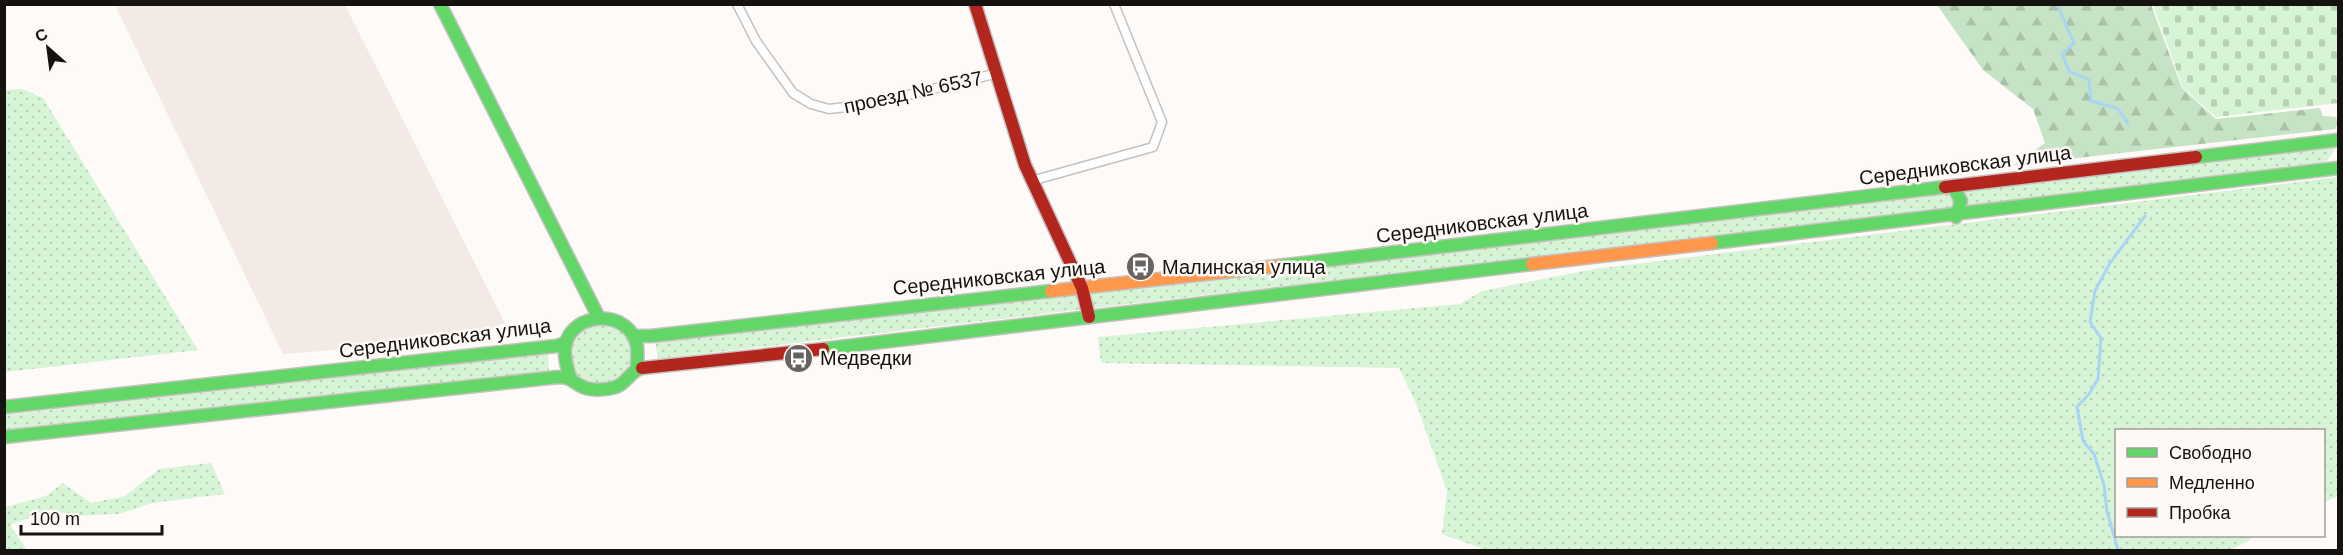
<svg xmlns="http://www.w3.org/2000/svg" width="2343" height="555" font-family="Helvetica,sans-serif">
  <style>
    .industrial { fill: #f3eae6 }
    .grass { fill: url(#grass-dots) }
    .forest { fill: url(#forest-firs) }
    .cemetery { fill: url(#cemetery-stones) }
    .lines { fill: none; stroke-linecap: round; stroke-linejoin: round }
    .stream { stroke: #aad4f4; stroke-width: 3 }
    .street-casing { stroke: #c4c1bf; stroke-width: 11 }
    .fast-casing { stroke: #c4c1bf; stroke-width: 15 }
    .slow-casing { stroke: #c4c1bf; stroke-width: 15 }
    .jam-casing { stroke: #c4c1bf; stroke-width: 15 }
    .street { stroke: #fffefe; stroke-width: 8 }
    .fast { stroke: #63d668; stroke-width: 12 }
    .slow { stroke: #ff974d; stroke-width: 12 }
    .jam { stroke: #b3261e; stroke-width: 12 }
    .labels { text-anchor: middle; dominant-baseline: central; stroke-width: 5; stroke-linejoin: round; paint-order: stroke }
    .street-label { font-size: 20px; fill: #15120f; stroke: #fff9f5 }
    .poi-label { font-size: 20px; fill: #15120f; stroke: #fff9f5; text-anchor: start }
  </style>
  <defs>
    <pattern id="grass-dots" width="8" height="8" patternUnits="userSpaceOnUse" patternTransform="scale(1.5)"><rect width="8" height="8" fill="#d8f4d6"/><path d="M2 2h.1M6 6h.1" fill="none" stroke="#b8d0b6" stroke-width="1.8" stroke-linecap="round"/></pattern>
    <pattern id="forest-firs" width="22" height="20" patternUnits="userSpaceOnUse" patternTransform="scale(1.5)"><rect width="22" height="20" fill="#c7e3c5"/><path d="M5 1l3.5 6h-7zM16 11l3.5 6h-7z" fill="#aac2a8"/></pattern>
    <pattern id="cemetery-stones" width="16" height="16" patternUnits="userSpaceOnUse" patternTransform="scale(1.5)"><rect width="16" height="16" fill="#d8f4d6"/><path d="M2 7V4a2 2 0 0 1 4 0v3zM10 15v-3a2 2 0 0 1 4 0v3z" fill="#b8d0b6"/></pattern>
  </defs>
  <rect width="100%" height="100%" fill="#fdfaf7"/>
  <path class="industrial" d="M115,5H345L505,323L475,335L471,339L283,354Z"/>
  <path class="grass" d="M22,89L43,98L198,350L5,372V90Z
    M2338,145L2325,164L658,359L655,341Z
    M2338,177V496L2324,502V430H2116V536H2251L2250,540L2231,550H1486L1442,534L1447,491L1416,403L1399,368L1101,363L1098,337L1460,304L1482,291L1594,269Z
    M569 354a32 32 0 1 1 64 0a32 32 0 1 1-64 0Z
    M548,354L549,371L5,432L4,415Z
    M211,463L225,494L152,503L119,514L76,516L51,510L10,525L27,550H5V507L46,496L63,483L91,503L125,496L159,469Z"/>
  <path class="forest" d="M1937,5H2151L2182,88L2216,119L2320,108L2323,116L2336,117L2338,124L2335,129L2014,165L2045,143L2033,109L1983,70Z"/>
  <path class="cemetery" d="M2153,5H2338V103L2216,117L2183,88Z"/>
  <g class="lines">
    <path class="stream" d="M2057,4L2074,43L2062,54L2069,71L2089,80L2091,101L2117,108L2128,123
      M2118,550L2107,511L2104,485L2094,454L2083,441L2077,407L2089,394L2098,379L2101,338L2090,322L2095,291L2110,263L2145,216"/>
    <defs>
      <path id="street" d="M737,4L756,41L793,93L811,104L829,109L872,104L998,73
        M1031,181L1153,147L1162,122L1114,4"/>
      <path id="fast" d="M440,4L598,316
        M2196,157L2338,140
        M1953,186L1961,201L1956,217
        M1712,243L2338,168
        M1278,266L1945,187
        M634,336H651L1051,291
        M823,349L1532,264
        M570,377C568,370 565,362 565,354C562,312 629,305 637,346C638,353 637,362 637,369
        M4,407L556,346L565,343
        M4,437L558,377C573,377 571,382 583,387C592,391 607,390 616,387C627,383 631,370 642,368"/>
      <path id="slow" d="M1532,264L1712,243
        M1051,291L1278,266"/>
      <path id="jam" d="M975,4L1025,165L1082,288L1089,317
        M1945,187L2196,157
        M642,368L823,349"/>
    </defs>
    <use href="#street" class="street-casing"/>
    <use href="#fast" class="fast-casing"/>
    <use href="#slow" class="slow-casing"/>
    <use href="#jam" class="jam-casing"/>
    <use href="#street" class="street"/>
    <use href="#fast" class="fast"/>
    <use href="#slow" class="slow"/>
    <use href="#jam" class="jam"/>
  </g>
  <defs>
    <symbol id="bus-disc" viewBox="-11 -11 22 22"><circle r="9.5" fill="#666360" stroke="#fff9f5"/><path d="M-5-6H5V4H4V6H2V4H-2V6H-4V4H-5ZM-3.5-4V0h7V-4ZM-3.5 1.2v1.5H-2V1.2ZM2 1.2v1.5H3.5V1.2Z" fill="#fff"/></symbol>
  </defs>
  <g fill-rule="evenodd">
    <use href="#bus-disc" x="1124" y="250" width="33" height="33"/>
    <use href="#bus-disc" x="782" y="342" width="33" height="33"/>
  </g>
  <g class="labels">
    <g class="street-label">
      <text transform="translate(913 92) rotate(-12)">проезд № 6537</text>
      <text transform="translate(1965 165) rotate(-7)">Середниковская улица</text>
      <text transform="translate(1482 223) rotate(-7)">Середниковская улица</text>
      <text transform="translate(999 277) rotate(-6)">Середниковская улица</text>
      <text transform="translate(445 338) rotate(-7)">Середниковская улица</text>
    </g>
    <g class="poi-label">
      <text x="1162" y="267">Малинская улица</text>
      <text x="820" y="358">Медведки</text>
    </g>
  </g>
  <rect width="2343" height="555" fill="none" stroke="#15120f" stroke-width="12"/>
  <rect x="2115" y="429" width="210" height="108" fill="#fff9f5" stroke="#a19d99" stroke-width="1.5"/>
  <rect x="2127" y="448" width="30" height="9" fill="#63d668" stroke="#a19d99" stroke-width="1.5"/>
  <text x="2169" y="459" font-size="18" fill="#15120f">Свободно</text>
  <rect x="2127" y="478" width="30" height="9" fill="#ff974d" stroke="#a19d99" stroke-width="1.5"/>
  <text x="2169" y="489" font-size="18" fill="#15120f">Медленно</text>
  <rect x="2127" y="508" width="30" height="9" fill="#b3261e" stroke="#a19d99" stroke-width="1.5"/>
  <text x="2169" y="519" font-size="18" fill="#15120f">Пробка</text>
  <g transform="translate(48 48) rotate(332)" stroke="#fff9f5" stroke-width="4.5" paint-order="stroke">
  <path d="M0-4.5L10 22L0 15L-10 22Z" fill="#15120f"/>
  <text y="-9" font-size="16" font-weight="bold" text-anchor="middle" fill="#15120f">С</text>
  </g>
  <path d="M21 525v9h141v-9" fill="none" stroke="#15120f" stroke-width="3"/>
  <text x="30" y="525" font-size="18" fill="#15120f" stroke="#fff9f5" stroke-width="4.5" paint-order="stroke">100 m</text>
</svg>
